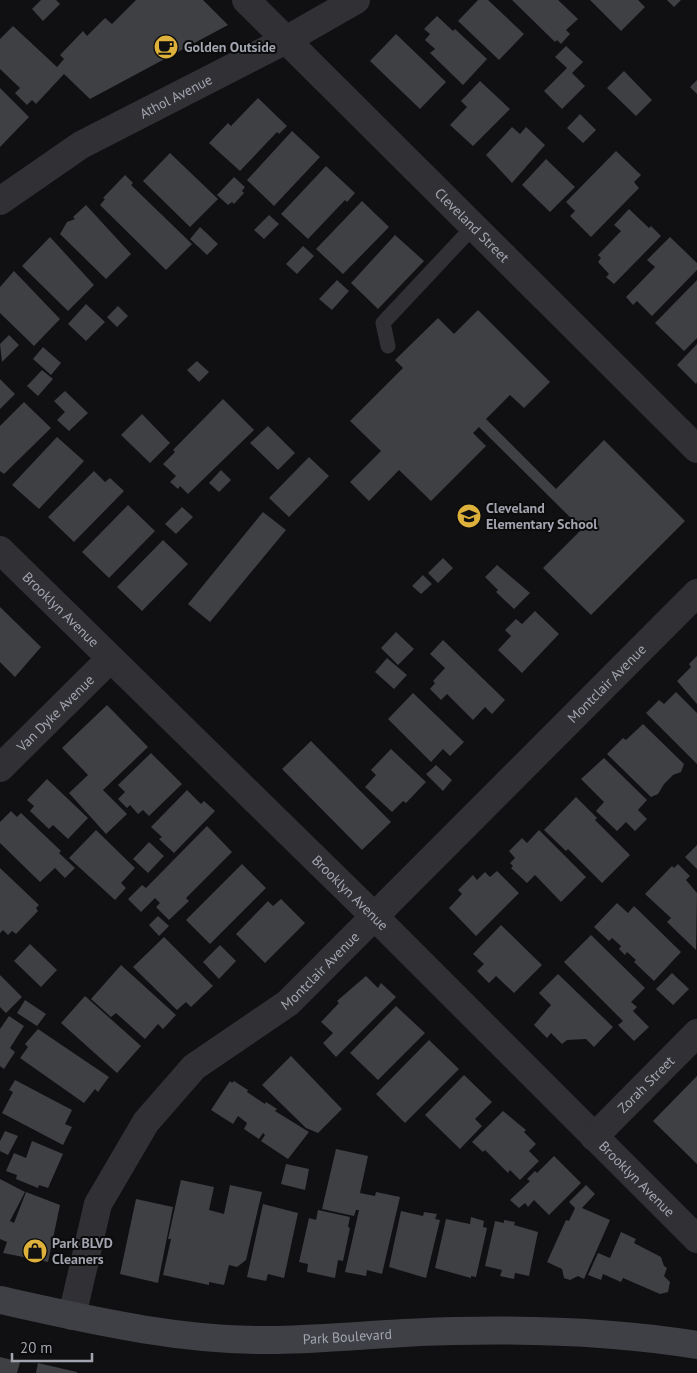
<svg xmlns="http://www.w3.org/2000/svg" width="697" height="1373" font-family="'PT Sans',sans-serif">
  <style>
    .building { fill: #3f4044 }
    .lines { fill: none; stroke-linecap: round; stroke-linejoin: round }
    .lane { stroke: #313135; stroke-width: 15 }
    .street { stroke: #313135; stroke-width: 28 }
    .secondary { stroke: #3f4045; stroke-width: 28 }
    .labels { text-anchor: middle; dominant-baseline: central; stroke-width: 4; stroke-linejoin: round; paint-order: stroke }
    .poi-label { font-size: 14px; font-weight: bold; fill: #a2a5b0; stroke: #0b0b0c; text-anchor: start }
    .street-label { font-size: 14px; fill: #a2a5b0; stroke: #0b0b0c }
  </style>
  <rect width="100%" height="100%" fill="#100f11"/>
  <path class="building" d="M41,0H56L60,4L43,21L32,9Z
    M136,0H203L228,25L90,99L64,74L36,104L32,100L27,105L15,93L20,88L0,69V39L13,26L57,67L64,59L60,55L83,31L87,36L105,18L112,24Z
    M478,0H488L524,34L499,60L458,21Z
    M512,0H558L578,19L566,30L570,34L561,44L557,40L555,42Z
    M590,0H638L645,7L621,31Z
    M667,0H681L674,7Z
    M437,16L453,31L455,29L487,59L463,85L430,53L435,49L425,40L430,34L424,29Z
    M396,34L446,82L420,109L370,61Z
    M566,46L583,62L572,73L585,86L562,109L544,91L567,68L555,57Z
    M624,71L652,100L636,116L607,88Z
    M697,80V94L690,87Z
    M480,81L510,109L473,146L450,125L467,107L461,101Z
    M0,88L29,117L0,147Z
    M258,98L287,126L279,134L277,132L240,171L209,143L228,123L231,126Z
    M580,114L596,130L583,143L567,128Z
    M512,127L520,134L526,127L545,145L512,183L486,155Z
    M292,131L320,157L274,206L247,180Z
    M616,151L641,175L634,182L639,188L591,237L570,216L575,211L566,202Z
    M170,153L218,199L190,227L143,181Z
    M546,159L575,187L550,212L522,185Z
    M326,166L355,193L347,202L345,200L308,239L281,214Z
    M125,175L133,183L131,185L192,244L166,270L100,205L105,199L103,198Z
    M234,177L245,187L242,191L244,193L234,204L232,202L228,205L217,195Z
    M362,201L389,227L343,274L316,249Z
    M86,205L131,254L106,279L60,234L67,222L75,219L73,217Z
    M629,209L649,228L651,226L661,236L614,284L606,277L609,274L598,262L601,258L598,255L621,231L614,225Z
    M269,215L279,224L264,239L254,230Z
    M200,227L218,244L207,255L190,239Z
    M395,235L424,261L378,309L351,283Z
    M50,237L94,285L68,311L22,266Z
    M670,237L697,263V270L652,316L637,301L633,305L626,297L655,267L647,260Z
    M303,246L314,256L297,274L286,264Z
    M14,271L60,319L34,346L0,313V287Z
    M337,280L349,291L332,310L319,299Z
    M697,280V338L684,351L655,323Z
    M86,304L105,322L86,341L68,324Z
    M118,306L128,316L117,327L107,317Z
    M478,310L550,382L524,408L510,395L486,419L556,489L604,440L685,521L591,615L543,568L582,529L479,427L473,433L486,446L431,501L399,470L369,501L350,482L381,451L350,421L403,368L395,360L438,318L454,334Z
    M9,335L19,345L2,362L0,344Z
    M697,344V382L696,384L677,365Z
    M43,347L61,363L51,375L33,359Z
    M197,361L209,372L199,382L187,370Z
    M42,370L53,379L38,396L27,386Z
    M0,379L15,394L0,409Z
    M65,391L88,413L69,431L57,420L65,412L54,401Z
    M223,399L254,430L188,494L180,486L178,489L170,482L176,476L163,464L175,452L173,450Z
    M24,402L51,428L4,474L0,471V426Z
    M142,414L170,443L150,463L121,435Z
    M268,426L295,453L278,470L250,443Z
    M57,437L84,461L39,509L12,485Z
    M309,457L329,476L289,517L269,498Z
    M221,470L231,480L219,492L209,483Z
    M94,471L105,482L110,478L124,491L74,542L48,517Z
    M128,505L155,531L109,578L82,552Z
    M182,507L193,517L176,534L165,524Z
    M263,512L286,530L210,622L188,604Z
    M163,540L188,564L142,611L117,587Z
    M443,558L453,568L438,583L428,573Z
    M497,565L530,593L514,609L496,592L498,590L485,577Z
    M423,575L432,584L421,594L412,586Z
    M0,607L41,647L15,677L0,662Z
    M535,611L559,634L522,673L498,650L511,636L505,630L516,619L522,624Z
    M396,632L414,649L398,665L381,648Z
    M443,640L505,700L492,714L485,707L473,720L447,694L441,700L430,689L435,683L433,681L445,668L430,654Z
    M697,656V704L677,681L691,667L689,664Z
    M387,658L407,675L394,689L375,672Z
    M676,692L697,713V764L646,713L659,700L664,704Z
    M413,693L464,742L450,756L443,749L431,762L388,719Z
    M107,705L148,747L103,790L127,814L106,834L69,793L88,775L62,748Z
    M643,724L684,764L681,772L673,775L664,784L658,794L651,797L607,754L623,738L626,740Z
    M311,741L391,822L362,850L282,769Z
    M391,749L426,782L406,803L403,801L392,812L365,787L376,775L371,770Z
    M151,753L182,784L149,816L143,810L138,814L130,805L127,808L118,799L125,792L118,785Z
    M604,758L647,800L638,810L647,819L635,831L626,822L617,831L596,811L604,802L581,779Z
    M436,765L452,780L443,791L426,774Z
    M47,779L88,818L68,839L53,825L49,829L30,811L34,806L27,800Z
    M187,790L201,804L204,801L215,811L174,853L159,839L162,837L151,827Z
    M576,797L597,818L595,820L630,855L602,883L568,849L566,851L544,830Z
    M11,811L17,817L21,813L61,851L59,853L75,868L65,878L55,868L40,882L0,843V822Z
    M207,826L232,852L186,898L189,901L169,920L156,907L160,903L155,898L141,912L128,899L142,885L146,888Z
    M96,830L135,868L121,883L126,888L115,900L69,858Z
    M539,830L586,877L561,902L535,875L527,883L511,868L513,866L510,863L515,858L509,851L522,838L527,843Z
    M149,842L164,856L148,873L133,859Z
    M697,845V869L685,857Z
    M242,864L266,888L210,944L186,920Z
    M678,864L690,876L686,880L697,893L696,950L667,922L671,918L645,894L672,866L674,868Z
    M0,868L39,905L36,908L38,911L16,934L12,931L8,935L3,930L0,933Z
    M497,871L519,893L476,936L449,908L462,894L458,890L473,875L477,880L485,872L490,877Z
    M281,899L305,923L265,963L236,934L268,901L273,906Z
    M617,903L628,913L634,906L681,952L654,981L634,962L636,960L627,952L625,955L619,949L621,946L612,938L609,941L594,927Z
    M158,916L169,926L159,936L149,925Z
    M501,925L542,965L514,993L496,976L489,983L477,971L484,964L473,954Z
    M591,935L645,988L631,1002L637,1007L633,1011L649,1027L634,1041L618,1025L623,1021L564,962Z
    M164,937L213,986L191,1007L186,1002L177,1010L133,967Z
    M30,944L57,970L41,987L14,961Z
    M220,945L236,961L219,979L203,962Z
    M121,965L176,1015L163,1029L158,1024L145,1039L116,1013L111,1017L91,999Z
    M672,973L689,989L673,1005L656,989Z
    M558,974L613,1027L594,1047L586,1039L567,1040L562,1044L551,1033L547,1038L534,1025L551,1005L539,993Z
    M0,975L22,997L6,1013L0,1007Z
    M366,976L378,988L381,983L396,997L336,1057L323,1043L333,1033L321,1022L339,1003L337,1001Z
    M85,996L141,1046L117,1073L61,1023Z
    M25,1000L46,1014L37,1026L17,1013Z
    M396,1006L425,1033L378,1080L350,1053Z
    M9,1016L24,1026L10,1048L15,1052L4,1069L0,1066V1029Z
    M38,1029L109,1077L98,1092L95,1089L84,1103L20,1058L28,1047L25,1044Z
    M429,1040L459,1069L405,1123L376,1094Z
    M291,1056L342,1109L318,1133L306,1128L262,1085Z
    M464,1075L492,1102L475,1119L482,1126L460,1149L425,1115Z
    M697,1076V1164L653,1121Z
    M15,1080L72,1110L65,1124L72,1127L63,1145L2,1113L13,1092L9,1090Z
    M230,1081L232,1083L234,1081L248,1090L247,1092L265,1104L266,1102L277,1109L275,1111L309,1132L288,1159L261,1141L265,1135L263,1133L259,1139L244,1129L247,1123L238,1116L233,1124L211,1110Z
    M503,1111L526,1130L524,1132L536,1144L529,1151L539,1161L520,1180L510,1170L508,1173L485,1150L483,1152L472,1142Z
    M5,1131L18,1136L8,1155L0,1151V1141Z
    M32,1141L63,1154L48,1188L39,1185L38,1188L16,1179L17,1175L6,1171L14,1153L26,1158Z
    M336,1149L368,1156L360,1193L375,1196L376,1192L400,1197L382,1274L367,1270L366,1276L345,1272L359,1210H356L354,1216L322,1209Z
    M554,1156L581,1183L549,1215L534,1200L528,1207L525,1203L519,1208L510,1200L530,1181L527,1179L535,1171L537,1173Z
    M286,1164L309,1169L305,1190L281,1184Z
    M0,1179L25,1192L10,1221L14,1223L26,1192L60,1205L48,1262L3,1253L7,1242L0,1239Z
    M181,1180L214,1187L209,1210L224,1214L230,1185L262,1192L246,1260L237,1267L229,1265L224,1285L209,1282V1285L163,1275L171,1239H168Z
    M586,1185L595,1194L582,1208L610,1220L584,1279L578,1276L570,1280L564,1278L562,1269L547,1262L566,1220L569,1221L575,1208L569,1202Z
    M136,1199L173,1207L158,1283L120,1274Z
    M263,1204L298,1213L284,1278L268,1274L266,1281L247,1277Z
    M318,1210L350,1217L348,1227L350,1228L343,1261L338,1260L335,1278L307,1272L308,1264L299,1262L309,1218L316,1220Z
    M401,1211L423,1216L424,1212L437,1214L435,1219L440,1220L426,1278L389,1267Z
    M471,1217L484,1221L483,1227L487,1228L476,1277L471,1276V1278L435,1268L446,1219L470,1224Z
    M504,1220L515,1222L514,1225L538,1232L529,1276L515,1273L514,1279L500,1276L502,1270L485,1266L495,1221L504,1223Z
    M621,1232L636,1239L634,1243L661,1257L664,1266L667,1268L664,1276L670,1282L668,1292L660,1294L623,1278L621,1282L603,1274L601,1280L588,1275L598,1253L610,1258Z
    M0,1357L20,1362L17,1373H0Z
    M38,1363L77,1372V1373H36Z"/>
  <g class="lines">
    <path class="lane" d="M388,346L383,323L473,227"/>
    <g class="street">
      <path id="s1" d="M246,0L697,449"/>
      <path id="s2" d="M0,201L81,145L286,40L356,0"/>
      <path id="s3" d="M0,550L375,917L697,1239"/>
      <path id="s4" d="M0,768L109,660"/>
      <path id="s5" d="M594,1137L697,1033"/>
      <path id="s6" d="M72,1316L98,1204L146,1122L194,1067L288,1003L697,593"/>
    </g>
    <path class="secondary" id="s7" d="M0,1300C90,1320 183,1342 276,1340C335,1339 394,1332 453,1331C534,1329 617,1332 697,1345"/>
  </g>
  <defs>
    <symbol id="cafe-disc" viewBox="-11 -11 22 22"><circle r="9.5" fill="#ddb13b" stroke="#0b0b0c"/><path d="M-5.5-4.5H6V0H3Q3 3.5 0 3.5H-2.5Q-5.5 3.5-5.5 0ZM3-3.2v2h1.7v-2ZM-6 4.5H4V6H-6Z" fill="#111"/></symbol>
    <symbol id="school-disc" viewBox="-11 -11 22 22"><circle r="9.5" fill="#ddb13b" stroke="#0b0b0c"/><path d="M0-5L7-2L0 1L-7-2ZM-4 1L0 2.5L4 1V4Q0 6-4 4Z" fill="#111"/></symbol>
    <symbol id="shop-disc" viewBox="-11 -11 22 22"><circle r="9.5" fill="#ddb13b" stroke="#0b0b0c"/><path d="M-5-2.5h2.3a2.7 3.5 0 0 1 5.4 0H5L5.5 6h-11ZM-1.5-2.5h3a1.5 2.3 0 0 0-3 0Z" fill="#111"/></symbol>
  </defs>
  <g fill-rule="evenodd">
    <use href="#cafe-disc" x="152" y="33" width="28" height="28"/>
    <use href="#school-disc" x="455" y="502" width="28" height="28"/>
    <use href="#shop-disc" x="21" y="1237" width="28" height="28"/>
  </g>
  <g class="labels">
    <g class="poi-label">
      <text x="184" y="47">Golden Outside</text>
      <text x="486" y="508">Cleveland<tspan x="486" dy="16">Elementary School</tspan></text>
      <text x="52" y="1243">Park BLVD<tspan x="52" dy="16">Cleaners</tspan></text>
    </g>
    <g class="street-label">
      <text stroke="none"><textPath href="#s2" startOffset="205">Athol Avenue</textPath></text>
      <text stroke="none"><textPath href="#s1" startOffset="319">Cleveland Street</textPath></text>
      <text stroke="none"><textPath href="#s3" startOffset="85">Brooklyn Avenue</textPath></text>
      <text stroke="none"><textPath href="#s6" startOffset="848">Montclair Avenue</textPath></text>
      <text stroke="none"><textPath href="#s4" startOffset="78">Van Dyke Avenue</textPath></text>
      <text stroke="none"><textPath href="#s3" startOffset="490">Brooklyn Avenue</textPath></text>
      <text stroke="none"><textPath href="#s6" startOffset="442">Montclair Avenue</textPath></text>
      <text stroke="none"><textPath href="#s5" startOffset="74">Zorah Street</textPath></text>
      <text stroke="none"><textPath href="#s3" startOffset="895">Brooklyn Avenue</textPath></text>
      <text stroke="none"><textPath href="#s7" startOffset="351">Park Boulevard</textPath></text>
    </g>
  </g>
  <path d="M12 1353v8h80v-8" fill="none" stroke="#a2a5b0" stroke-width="2.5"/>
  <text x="20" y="1353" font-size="15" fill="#a2a5b0" stroke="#0b0b0c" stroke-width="4" paint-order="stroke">20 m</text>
</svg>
